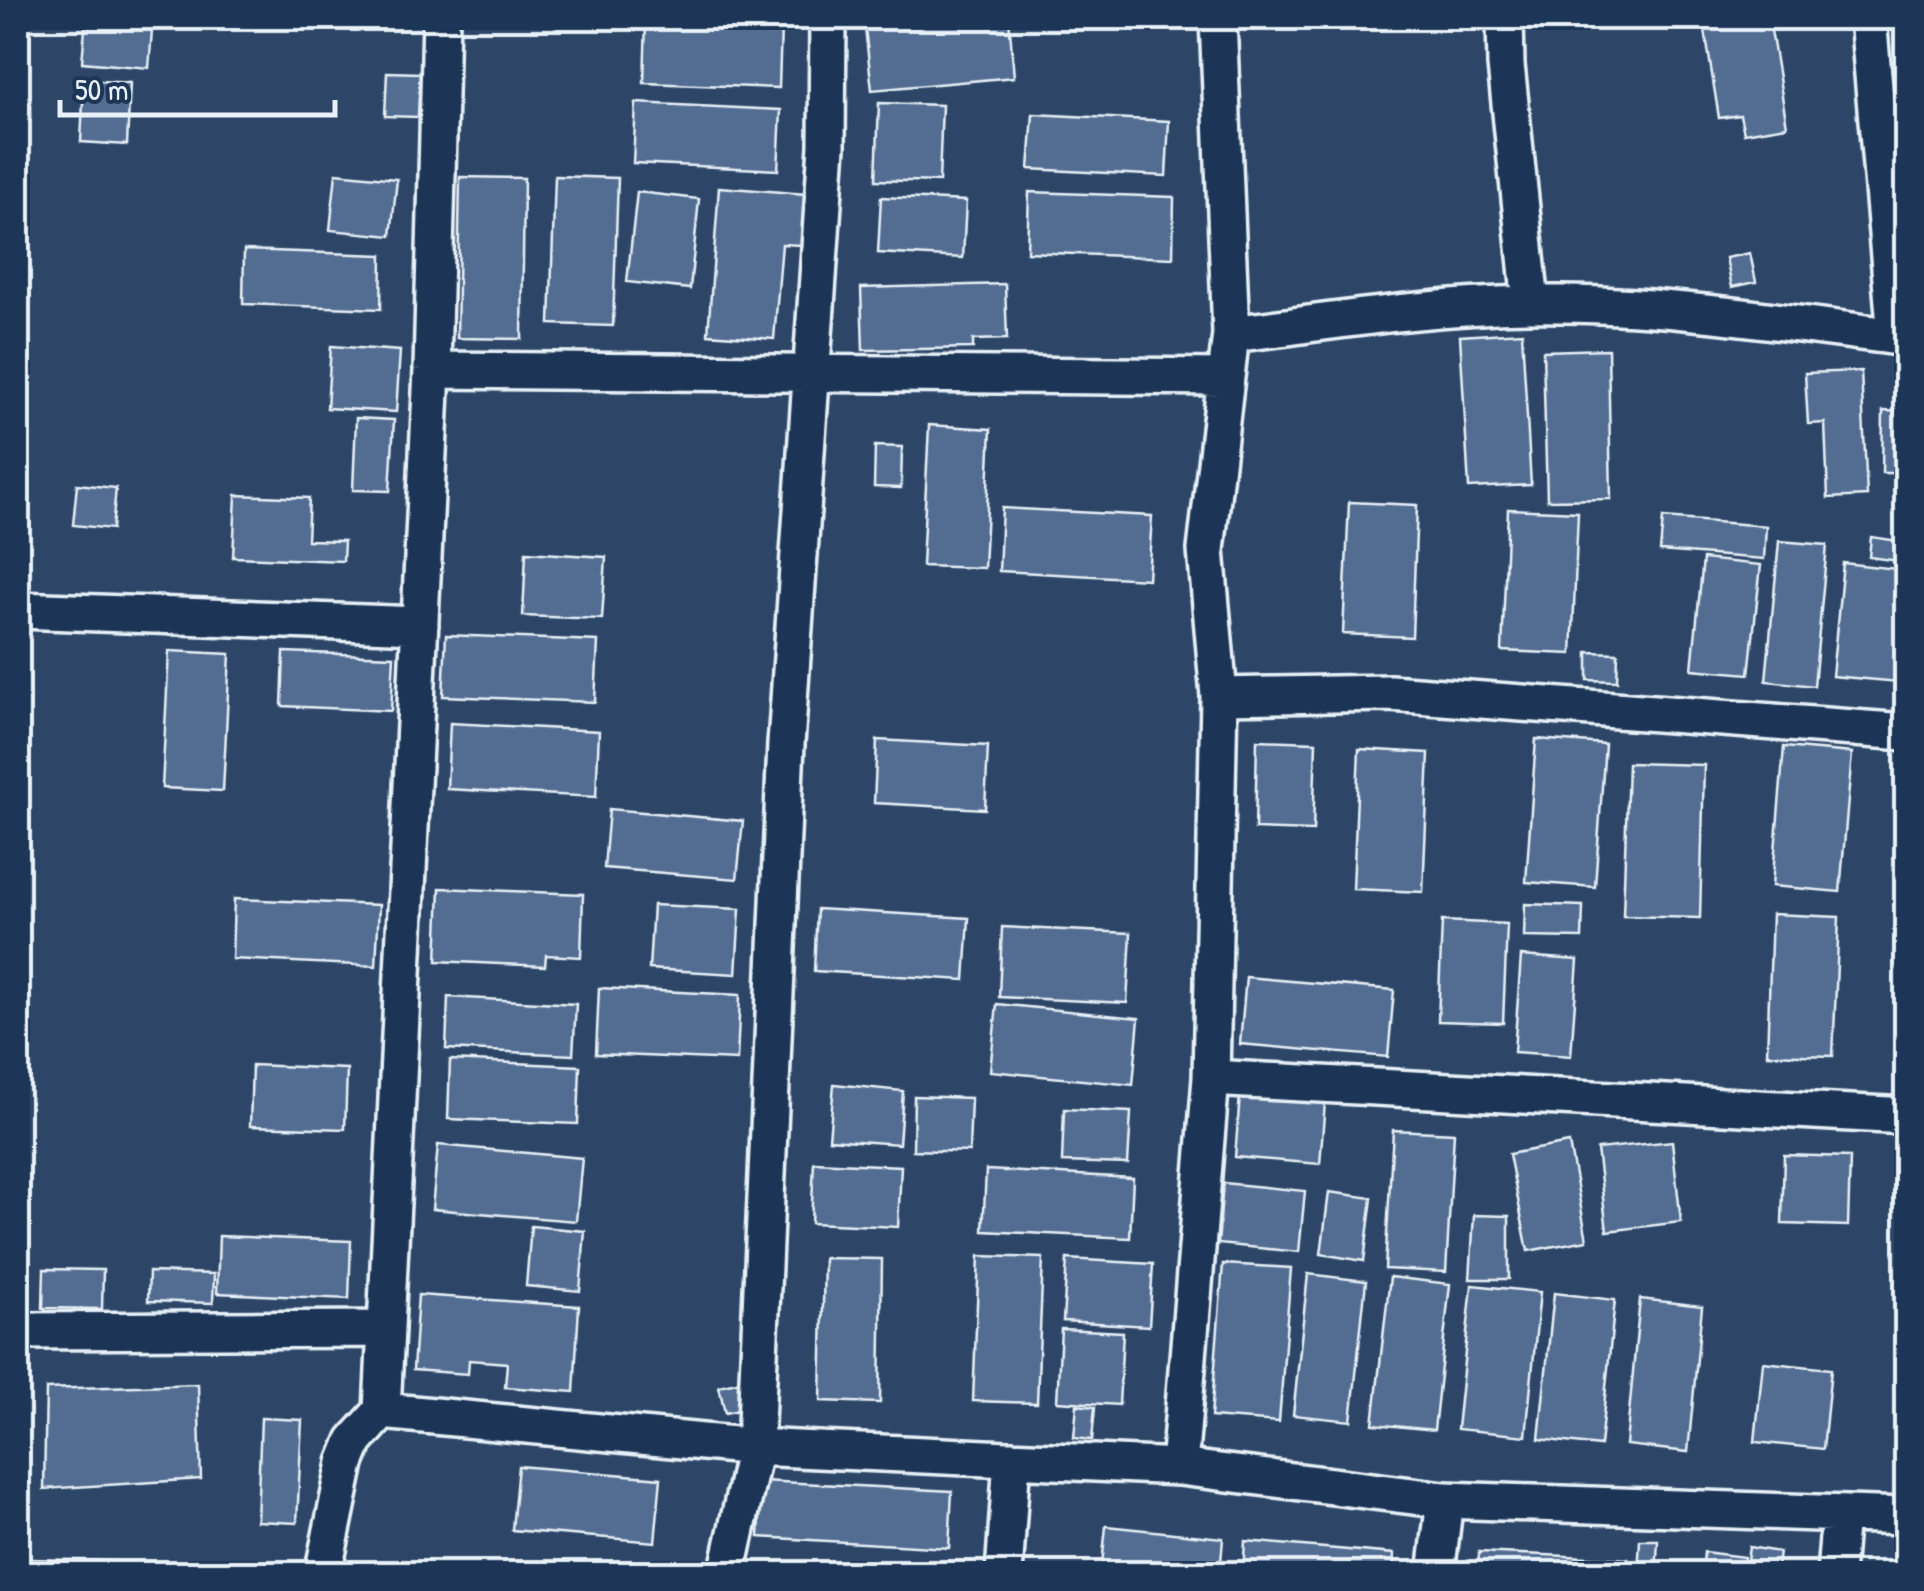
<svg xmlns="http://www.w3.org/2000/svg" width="1924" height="1591" font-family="'Patrick Hand',sans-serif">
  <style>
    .building { fill: #526c91; stroke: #e8f1f8; stroke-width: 2.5 }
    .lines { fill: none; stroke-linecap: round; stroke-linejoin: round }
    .minor-casing { stroke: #e8f1f8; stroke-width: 42 }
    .minor { stroke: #1d3557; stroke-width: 35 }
  </style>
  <rect width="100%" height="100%" fill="#2d4668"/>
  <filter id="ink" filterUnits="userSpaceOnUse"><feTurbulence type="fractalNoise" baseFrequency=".01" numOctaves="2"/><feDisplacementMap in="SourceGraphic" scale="20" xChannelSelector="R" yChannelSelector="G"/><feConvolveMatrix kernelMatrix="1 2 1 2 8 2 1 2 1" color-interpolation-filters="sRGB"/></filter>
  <g filter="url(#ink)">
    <path class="building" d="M86,18H153L149,68L82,62Z
      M977,18H1009L1014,77L872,90L865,28Z
      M1703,18H1769L1787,126L1744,133L1740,115L1719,118Z
      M646,20L781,26L779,88L644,83Z
      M387,72L420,73L418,117L385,116Z
      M84,80L130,83L127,145L81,142Z
      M636,103L781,110L778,170L633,163Z
      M879,103L942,105L939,182L876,180Z
      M1033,114L1169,121L1166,176L1029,169Z
      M18,165L26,166L21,226H18Z
      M336,173L397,179L391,236L330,230Z
      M555,176L618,178L613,326L550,324Z
      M460,177L524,178L522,339L457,338Z
      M719,187L805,194L801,245L782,244L774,339L708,334Z
      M637,192L699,199L690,289L627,282Z
      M1029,192L1174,197L1173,258L1027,252Z
      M881,197L966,201L963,258L878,253Z
      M244,250L382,255L381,309L243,304Z
      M1750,253L1756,282L1732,287L1726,258Z
      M1005,284L1007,339L973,340V348L863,350L861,288Z
      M1522,332L1531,485L1469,488L1460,336Z
      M331,346L400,351L396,412L327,408Z
      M1608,349L1611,499L1547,500L1543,351Z
      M1861,371L1867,496L1828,498L1825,423L1808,424L1805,373Z
      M1883,411L1906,412V473H1882Z
      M356,418L394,420L390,491L353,490Z
      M929,425L991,429L984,568L922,566Z
      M875,446L902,447L901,488L874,487Z
      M77,484L116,488L112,529L73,525Z
      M236,495L309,498L307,540L344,541L343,561L233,557Z
      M1349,502L1417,505L1412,637L1343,634Z
      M1002,508L1152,516L1148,579L999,571Z
      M1508,509L1578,512L1572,654L1502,651Z
      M1663,518L1766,526L1764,559L1660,551Z
      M1871,537L1906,542V562L1869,557Z
      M1779,541L1827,545L1814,686L1766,681Z
      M526,552L606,557L602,619L523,616Z
      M1703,559L1761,565L1749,674L1692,669Z
      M1843,563L1906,570L1899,682L1832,676Z
      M446,635L598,641L595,702L443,696Z
      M169,651L230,654L223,791L162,788Z
      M284,652L394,656L391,711L282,706Z
      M1588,652L1618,653L1617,681L1588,680Z
      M450,723L599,731L596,797L447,789Z
      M1536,739L1605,744L1595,887L1526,882Z
      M877,740L988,746L985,809L874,803Z
      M1257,740L1316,742L1313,831L1255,829Z
      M1784,747L1852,753L1840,892L1772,886Z
      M1359,749L1429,753L1423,892L1353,889Z
      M1628,763L1704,765L1700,918L1623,916Z
      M609,809L743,821L737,879L604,868Z
      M440,888L583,894L581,957L546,955L545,966L437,961Z
      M234,899L379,905L376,966L232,959Z
      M1525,904L1583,906L1582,938L1524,937Z
      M653,905L740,909L736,974L649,969Z
      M817,909L969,918L965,980L814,971Z
      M1772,914L1839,917L1833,1056L1767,1054Z
      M1442,921L1507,924L1503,1023L1438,1021Z
      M1002,927L1131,933L1127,1003L999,997Z
      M1521,956L1578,960L1571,1056L1514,1052Z
      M1246,977L1394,990L1388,1057L1240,1044Z
      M599,988L740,995L737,1060L596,1054Z
      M448,997L576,1004L573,1055L446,1049Z
      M997,1004L1139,1018L1133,1085L990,1071Z
      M450,1060L580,1066L578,1124L448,1119Z
      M252,1065L347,1069L345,1129L250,1126Z
      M834,1084L903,1091L899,1144L829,1139Z
      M1240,1095L1325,1102L1320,1164L1235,1157Z
      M914,1096L971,1098L969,1152L913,1150Z
      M1064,1109L1131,1112L1128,1164L1062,1162Z
      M1393,1130L1454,1133L1446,1272L1385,1269Z
      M1672,1141L1681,1222L1607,1231L1597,1149Z
      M1569,1143L1587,1240L1528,1251L1509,1154Z
      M438,1145L582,1158L576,1221L432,1209Z
      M1784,1155L1850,1157L1848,1226L1782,1224Z
      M814,1162L901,1166L898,1227L811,1223Z
      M986,1170L1133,1178L1130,1238L983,1231Z
      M1223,1183L1305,1191L1299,1252L1218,1244Z
      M1329,1192L1372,1198L1364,1261L1321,1254Z
      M1474,1215L1509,1216V1279H1470Z
      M531,1226L585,1231L580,1291L526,1286Z
      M219,1236L351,1241L349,1299L217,1293Z
      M979,1256L1043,1258L1037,1403L973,1401Z
      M824,1258L882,1259L880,1403L821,1401Z
      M1067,1259L1153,1264L1149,1326L1063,1321Z
      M1223,1264L1291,1268L1279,1422L1211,1417Z
      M44,1269L103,1270L102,1309L43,1308Z
      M149,1272L214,1274L213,1303L148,1301Z
      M1308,1274L1366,1281L1351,1421L1293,1415Z
      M1390,1277L1450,1284L1434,1430L1373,1424Z
      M1472,1285L1540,1292L1526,1436L1457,1429Z
      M1554,1293L1615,1300L1600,1446L1539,1439Z
      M418,1295L579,1306L574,1392L505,1387L507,1363L469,1360L468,1374L413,1370Z
      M1640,1299L1702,1306L1688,1452L1626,1445Z
      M1061,1329L1123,1332L1119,1405L1057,1401Z
      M1763,1362L1831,1369L1823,1449L1755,1442Z
      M741,1381L748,1408L725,1413L719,1386Z
      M198,1384L201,1479L44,1489L46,1389Z
      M1077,1405L1095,1407L1092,1440L1074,1438Z
      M261,1418L302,1420L297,1523L257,1521Z
      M518,1466L661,1478L655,1542L512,1530Z
      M762,1481L952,1491L949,1548L759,1537Z
      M1106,1526L1223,1538L1220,1574H1101Z
      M1640,1540H1658L1656,1574H1638Z
      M1245,1541L1394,1554L1393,1574H1243Z
      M1749,1547L1779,1552L1776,1574H1745Z
      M1479,1552L1628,1559L1627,1574H1478Z
      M1704,1552L1744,1557L1742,1574H1702Z
      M29,1559L300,1566V1574H28Z"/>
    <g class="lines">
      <defs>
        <path id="minor" d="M441,18L432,370L382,1411L755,1447L1179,1467L1445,1500L1906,1516
          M1505,18L1506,65L1531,304
          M1868,18L1896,336
          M1231,334C1329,322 1428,306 1527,304C1653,302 1781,322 1906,338
          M432,370L1223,377
          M18,610L420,625
          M1219,696L1390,693L1906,732
          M1211,1078L1906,1116
          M18,1331L386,1329
          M1179,1467L1211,1078L1219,696L1206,550L1231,334L1218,18
          M323,1574L346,1463L355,1441L382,1411
          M727,1574L755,1447L786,744L827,146L828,18
          M1004,1574L1012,1459
          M1436,1574L1445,1500
          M1835,1574L1840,1514"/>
      </defs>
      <use href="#minor" class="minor-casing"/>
      <use href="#minor" class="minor"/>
    </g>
  </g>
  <rect width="1924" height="1591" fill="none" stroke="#1d3557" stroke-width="60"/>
  <rect x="30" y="30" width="1864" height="1531" fill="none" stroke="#e8f1f8" stroke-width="4" filter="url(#ink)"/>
  <path d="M60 100v15h275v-15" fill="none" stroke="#e8f1f8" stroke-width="5"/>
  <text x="75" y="100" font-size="30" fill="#e8f1f8" stroke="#1d3557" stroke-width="8" paint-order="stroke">50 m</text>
</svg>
